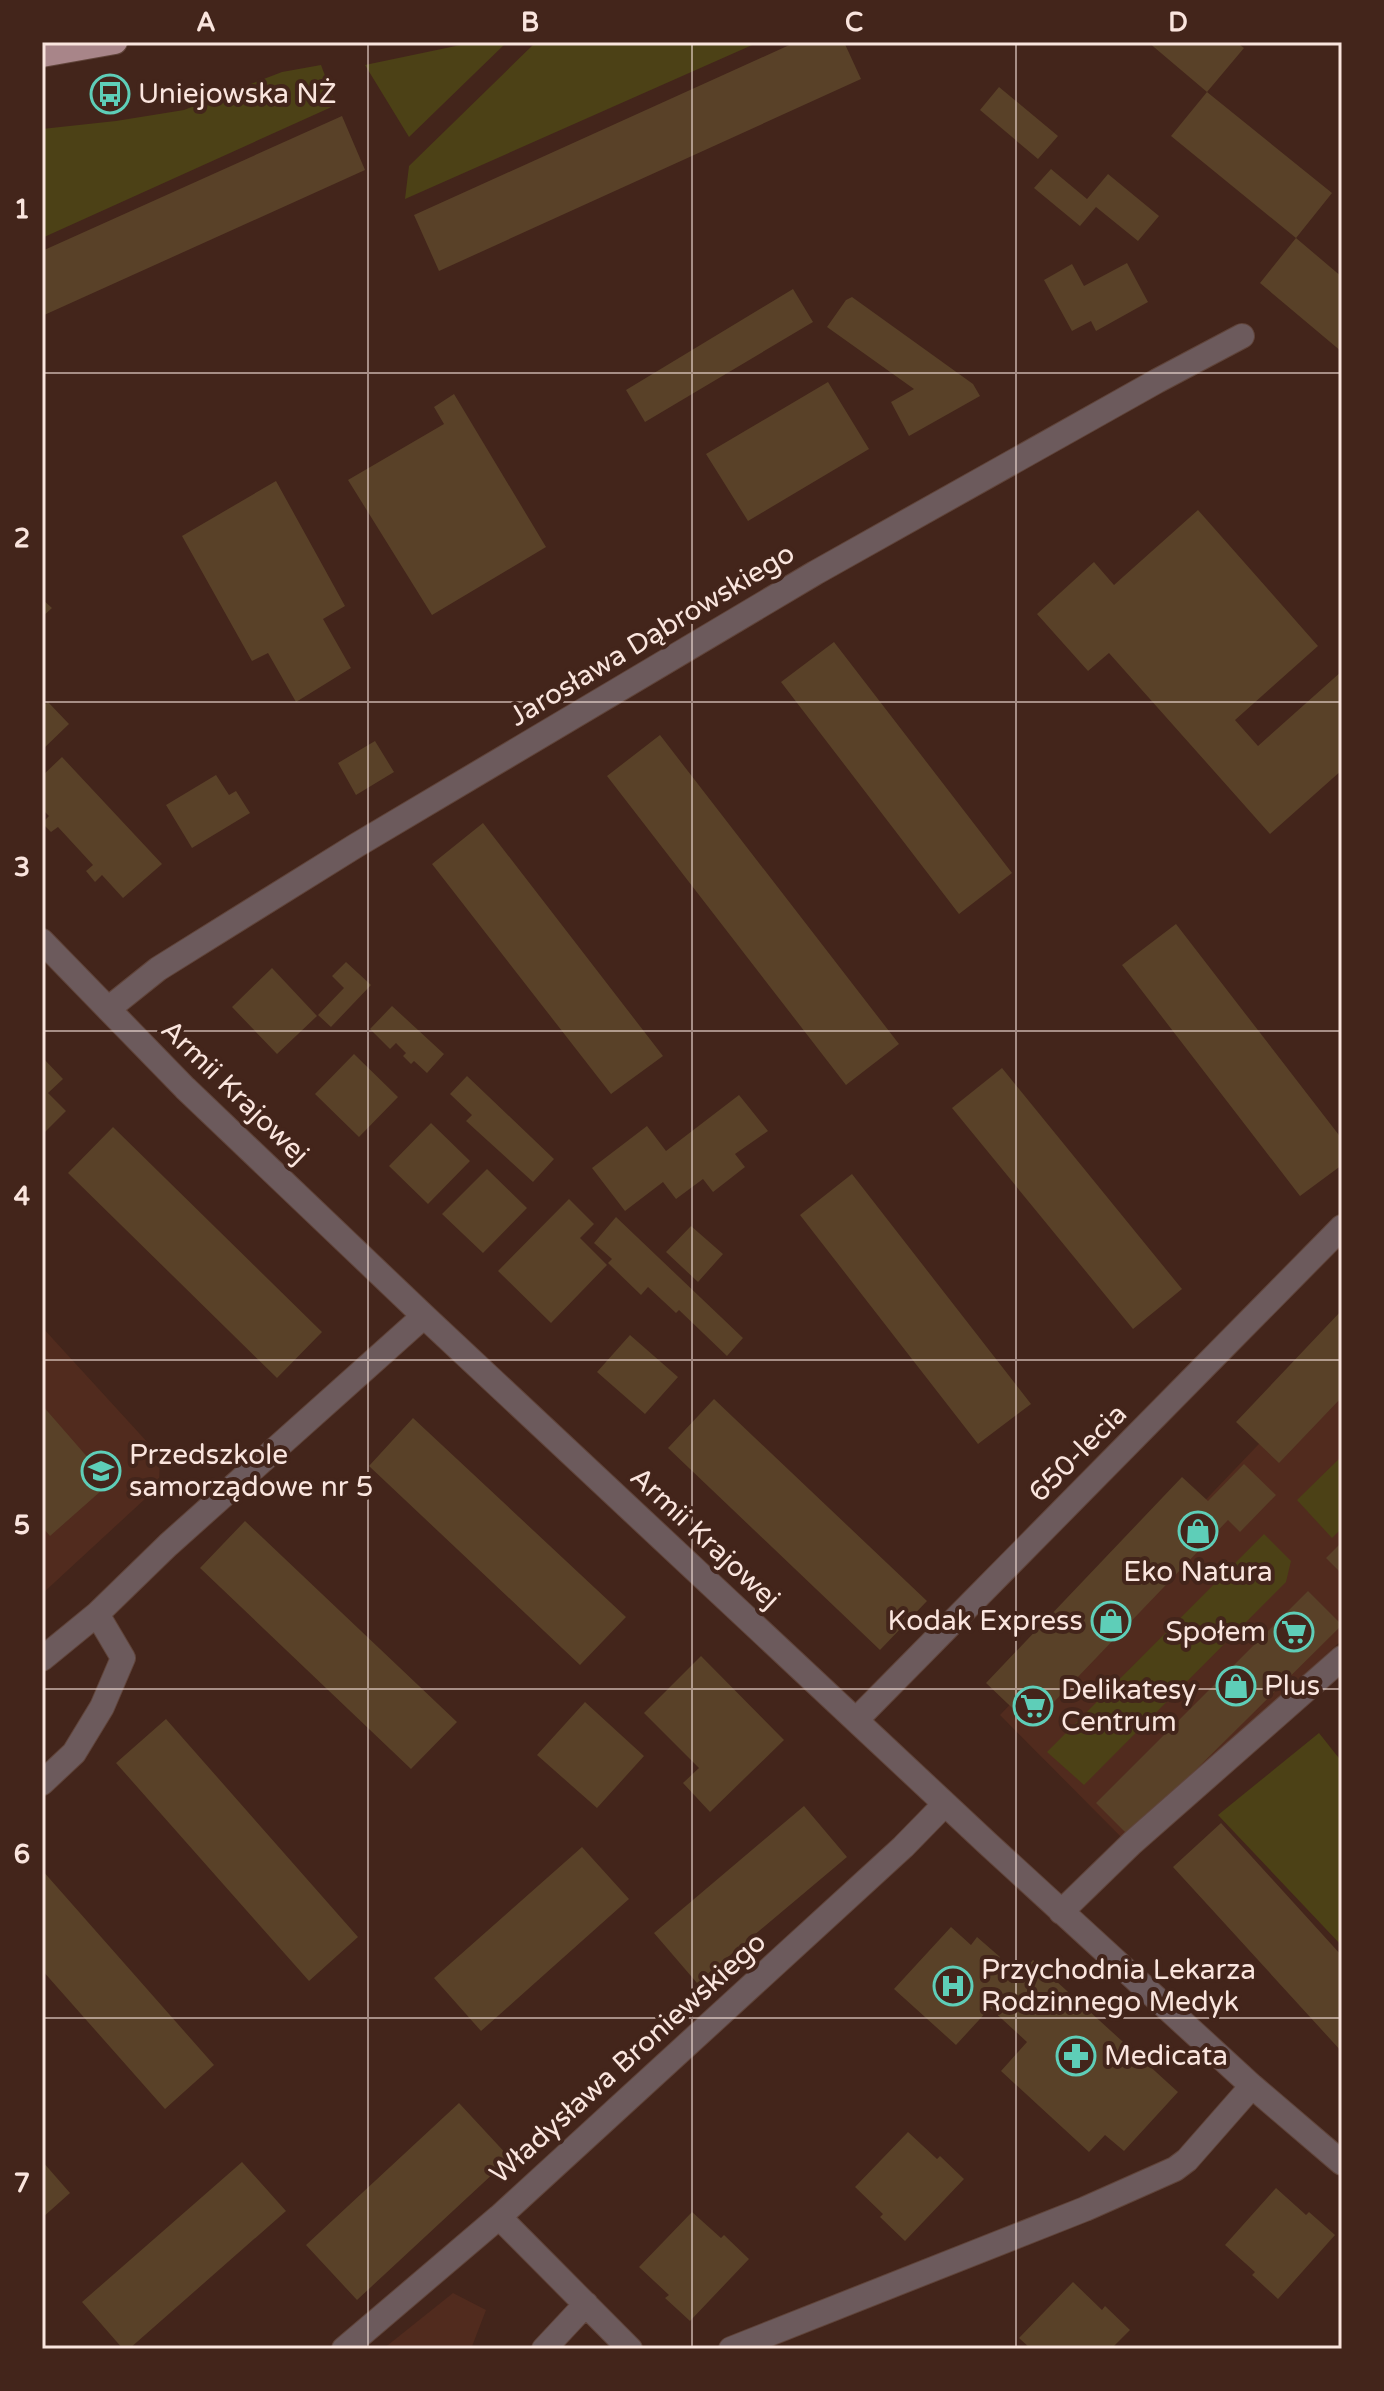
<svg xmlns="http://www.w3.org/2000/svg" width="1384" height="2391" font-family="'Varela Round',sans-serif">
  <style>
    .built { fill: #512b1e }
    .green { fill: #4c4116 }
    .building { fill: #594128 }
    .lines { fill: none; stroke-linecap: round; stroke-linejoin: round }
    .minor-casing { stroke: #60443a; stroke-width: 26 }
    .major-casing { stroke: #60443a; stroke-width: 26 }
    .minor { stroke: #6c5a5c; stroke-width: 24 }
    .major { stroke: #a88589; stroke-width: 24 }
    .grid { fill: none; stroke: #fae5de; stroke-width: 2; stroke-opacity: 0.55 }
    .labels { text-anchor: middle; dominant-baseline: central; stroke-width: 8; stroke-linejoin: round; paint-order: stroke }
    .poi-label { font-size: 28px; fill: #fae5de; stroke: #43251b; text-anchor: start }
    .street-label { font-size: 28px; fill: #fae5de; stroke: #43251b }
    .neatline { fill: none; stroke: #fae5de; stroke-width: 3 }
    .grid-label { font-size: 26px; text-anchor: middle; font-weight: bold; fill: #fae5de }
  </style>
  <rect width="100%" height="100%" fill="#43251b"/>
  <path class="built" d="M42,1327L160,1456L159,1486L42,1594Z
    M1342,1357V1640L1125,1841L1000,1715Z
    M453,2293L486,2310L471,2349H383Z"/>
  <path class="green" d="M475,42H507L409,137L365,65Z
    M536,42H759L405,199L409,166Z
    M321,65L336,105L42,238V129L116,121L184,110L282,72Z
    M1342,1456V1528L1332,1538L1297,1500Z
    M1264,1534L1291,1561L1286,1582L1084,1785L1047,1752Z
    M1319,1733L1342,1762V1946L1218,1815Z"/>
  <path class="building" d="M796,42H844L861,79L439,271L414,215Z
    M1148,42H1236L1244,48L1207,92Z
    M999,87L1058,136L1038,159L980,110Z
    M1207,92L1332,193L1296,238L1171,136Z
    M342,116L365,170L42,316V251Z
    M1051,169L1087,199L1108,174L1159,216L1138,241L1096,207L1080,226L1034,188Z
    M1296,238L1342,277V352L1260,283Z
    M1127,263L1148,302L1096,331L1091,321L1072,331L1044,280L1072,264L1084,286Z
    M793,289L813,322L645,422L626,390Z
    M852,297L973,384L980,396L909,436L891,402L914,389L827,327L846,300Z
    M828,382L869,449L748,521L706,454Z
    M454,394L546,547L432,615L348,480L444,424L434,407Z
    M276,481L345,606L323,619L351,668L296,702L268,653L252,661L182,536Z
    M1198,510L1318,646L1235,720L1258,746L1342,671V770L1270,834L1109,653L1088,671L1037,614L1094,562L1114,585Z
    M42,599L52,608L42,617Z
    M834,642L1012,873L959,914L781,682Z
    M48,702L69,724L42,750V707Z
    M660,735L899,1044L846,1085L607,776Z
    M375,741L394,772L356,795L338,763Z
    M62,757L162,864L123,898L102,875L95,882L86,871L93,865L58,827L51,832L42,823L49,816L42,809V776Z
    M216,775L229,795L236,791L250,813L192,848L166,805Z
    M483,823L663,1056L611,1094L432,864Z
    M1176,924L1342,1139V1165L1300,1196L1122,965Z
    M346,962L371,985L331,1027L318,1015L344,988L332,976Z
    M272,968L317,1016L277,1054L232,1007Z
    M392,1006L444,1054L427,1073L414,1061L411,1064L403,1056L406,1053L396,1043L390,1049L370,1029Z
    M354,1054L398,1097L359,1137L315,1094Z
    M42,1057L63,1079L48,1093L66,1111L42,1135Z
    M1002,1068L1182,1289L1133,1329L952,1108Z
    M467,1076L554,1159L533,1182L466,1121L472,1115L450,1094Z
    M739,1095L768,1131L735,1154L745,1167L713,1192L703,1179L676,1199L663,1182L625,1211L592,1168L647,1126L666,1151Z
    M431,1123L470,1161L428,1204L389,1166Z
    M113,1127L322,1332L277,1378L68,1173Z
    M487,1169L527,1208L483,1253L442,1214Z
    M852,1174L1031,1404L978,1444L800,1215Z
    M569,1199L594,1224L580,1238L607,1265L551,1323L498,1271Z
    M616,1217L743,1338L727,1356L679,1310L676,1313L648,1287L641,1295L608,1263L612,1259L594,1243Z
    M691,1226L723,1254L698,1282L666,1252Z
    M1342,1310V1397L1279,1463L1236,1422Z
    M630,1335L678,1377L645,1414L597,1372Z
    M714,1399L927,1601L880,1650L668,1448Z
    M42,1405L110,1483L50,1536L42,1527Z
    M413,1418L626,1617L580,1665L369,1466Z
    M1244,1464L1276,1495L1240,1532L1228,1520L1031,1726L986,1683L1182,1477L1208,1501Z
    M245,1521L457,1722L411,1769L200,1568Z
    M1342,1542V1574L1326,1558Z
    M1308,1591L1342,1625L1129,1836L1096,1803Z
    M701,1656L784,1740L710,1812L683,1783L699,1768L644,1713Z
    M585,1702L644,1756L597,1808L537,1755Z
    M166,1719L358,1937L309,1981L116,1763Z
    M804,1806L847,1857L697,1983L654,1933Z
    M1221,1823L1342,1956V2052L1173,1867Z
    M582,1847L629,1899L481,2031L434,1978Z
    M42,1870L214,2065L165,2109L42,1970Z
    M951,1927L971,1945L977,1937L1000,1957L993,1966L1012,1983L1033,1960L1178,2092L1124,2151L1105,2135L1089,2152L1001,2071L1027,2042L990,2008L956,2045L894,1989Z
    M459,2103L510,2158L357,2300L306,2245Z
    M908,2132L937,2159L940,2156L964,2179L905,2241L880,2217L883,2214L855,2187Z
    M42,2161L70,2193L42,2218Z
    M242,2162L286,2211L129,2349H123L82,2302Z
    M1276,2188L1306,2215L1309,2212L1335,2235L1278,2299L1252,2275L1255,2272L1225,2245Z
    M692,2212L721,2238L724,2235L749,2259L690,2321L665,2298L669,2295L639,2267Z
    M1073,2282L1102,2310L1105,2306L1130,2330L1111,2349H1031L1019,2338Z"/>
  <g class="lines">
    <defs>
      <path id="minor" d="M42,941L185,1088L424,1316L987,1843L1252,2086L1342,2163
        M108,1009L158,969L357,845L815,573L1157,381L1242,336
        M42,1659L97,1614
        M856,1720L1342,1227
        M42,1783L74,1753L102,1707L123,1658L97,1614L168,1545L424,1316
        M1061,1912L1132,1843L1342,1658
        M499,2217L630,2349
        M344,2349L499,2217L903,1847L945,1804
        M544,2349L586,2304
        M731,2349L1085,2209L1175,2169L1187,2160L1252,2086"/>
      <path id="major" d="M42,55L115,42"/>
    </defs>
    <use href="#minor" class="minor-casing"/>
    <use href="#major" class="major-casing"/>
    <use href="#minor" class="minor"/>
    <use href="#major" class="major"/>
  </g>
  <path class="grid" d="M368,42V2349M692,42V2349M1016,42V2349M42,373H1342M42,702H1342M42,1031H1342M42,1360H1342M42,1689H1342M42,2018H1342"/>
  <defs>
    <symbol id="bus-ring" viewBox="-11 -11 22 22"><circle r="9.5" fill="#43251b" stroke="#5eceb8" stroke-width="1.5"/><path d="M-5-6H5V4H4V6H2V4H-2V6H-4V4H-5ZM-3.5-4V0h7V-4ZM-3.5 1.2v1.5H-2V1.2ZM2 1.2v1.5H3.5V1.2Z" fill="#5eceb8"/></symbol>
    <symbol id="school-ring" viewBox="-11 -11 22 22"><circle r="9.5" fill="#43251b" stroke="#5eceb8" stroke-width="1.5"/><path d="M0-5L7-2L0 1L-7-2ZM-4 1L0 2.5L4 1V4Q0 6-4 4Z" fill="#5eceb8"/></symbol>
    <symbol id="shop-ring" viewBox="-11 -11 22 22"><circle r="9.5" fill="#43251b" stroke="#5eceb8" stroke-width="1.5"/><path d="M-5-2.5h2.3a2.7 3.5 0 0 1 5.4 0H5L5.5 6h-11ZM-1.5-2.5h3a1.5 2.3 0 0 0-3 0Z" fill="#5eceb8"/></symbol>
    <symbol id="supermarket-ring" viewBox="-11 -11 22 22"><circle r="9.5" fill="#43251b" stroke="#5eceb8" stroke-width="1.5"/><path d="M-6-5.5h2.5l.6 2H6L4.5 2H-2.5L-4.4-4H-6ZM-1.5 3.2a1.3 1.3 0 1 0 .1 0ZM3 3.2a1.3 1.3 0 1 0 .1 0Z" fill="#5eceb8"/></symbol>
    <symbol id="hospital-ring" viewBox="-11 -11 22 22"><circle r="9.5" fill="#43251b" stroke="#5eceb8" stroke-width="1.5"/><path d="M-5-5h3v3.5h4V-5h3V5h-3V1.5h-4V5h-3Z" fill="#5eceb8"/></symbol>
    <symbol id="pharmacy-ring" viewBox="-11 -11 22 22"><circle r="9.5" fill="#43251b" stroke="#5eceb8" stroke-width="1.5"/><path d="M-2-6h4v4h4v4h-4v4h-4v-4h-4v-4h4Z" fill="#5eceb8"/></symbol>
  </defs>
  <g fill-rule="evenodd">
    <use href="#bus-ring" x="88" y="72" width="44" height="44"/>
    <use href="#school-ring" x="79" y="1449" width="44" height="44"/>
    <use href="#shop-ring" x="1176" y="1509" width="44" height="44"/>
    <use href="#shop-ring" x="1089" y="1599" width="44" height="44"/>
    <use href="#supermarket-ring" x="1272" y="1610" width="44" height="44"/>
    <use href="#shop-ring" x="1214" y="1664" width="44" height="44"/>
    <use href="#supermarket-ring" x="1011" y="1684" width="44" height="44"/>
    <use href="#hospital-ring" x="931" y="1964" width="44" height="44"/>
    <use href="#pharmacy-ring" x="1054" y="2034" width="44" height="44"/>
  </g>
  <g class="labels">
    <g class="poi-label">
      <text x="138" y="94">Uniejowska NŻ</text>
      <text x="129" y="1455">Przedszkole<tspan x="129" dy="32">samorządowe nr 5</tspan></text>
      <text x="1198" y="1572" text-anchor="middle">Eko Natura</text>
      <text x="1083" y="1621" text-anchor="end">Kodak Express</text>
      <text x="1266" y="1632" text-anchor="end">Społem</text>
      <text x="1264" y="1686">Plus</text>
      <text x="1061" y="1690">Delikatesy<tspan x="1061" dy="32">Centrum</tspan></text>
      <text x="981" y="1970">Przychodnia Lekarza<tspan x="981" dy="32">Rodzinnego Medyk</tspan></text>
      <text x="1104" y="2056">Medicata</text>
    </g>
    <g class="street-label">
      <text transform="translate(652 635) rotate(-31)">Jarosława Dąbrowskiego</text>
      <text transform="translate(235 1092) rotate(44)">Armii Krajowej</text>
      <text transform="translate(1078 1453) rotate(-45)">650-lecia</text>
      <text transform="translate(705 1538) rotate(43)">Armii Krajowej</text>
      <text transform="translate(628 2058) rotate(-42)">Władysława Broniewskiego</text>
    </g>
  </g>
  <rect width="1384" height="2391" fill="none" stroke="#43251b" stroke-width="88"/>
  <rect x="44" y="44" width="1296" height="2303" class="neatline"/>
  <g class="grid-label">
    <text x="206" y="31">A</text>
    <text x="530" y="31">B</text>
    <text x="854" y="31">C</text>
    <text x="1178" y="31">D</text>
    <text x="22" y="218">1</text>
    <text x="22" y="547">2</text>
    <text x="22" y="876">3</text>
    <text x="22" y="1205">4</text>
    <text x="22" y="1534">5</text>
    <text x="22" y="1863">6</text>
    <text x="22" y="2192">7</text>
  </g>
</svg>
